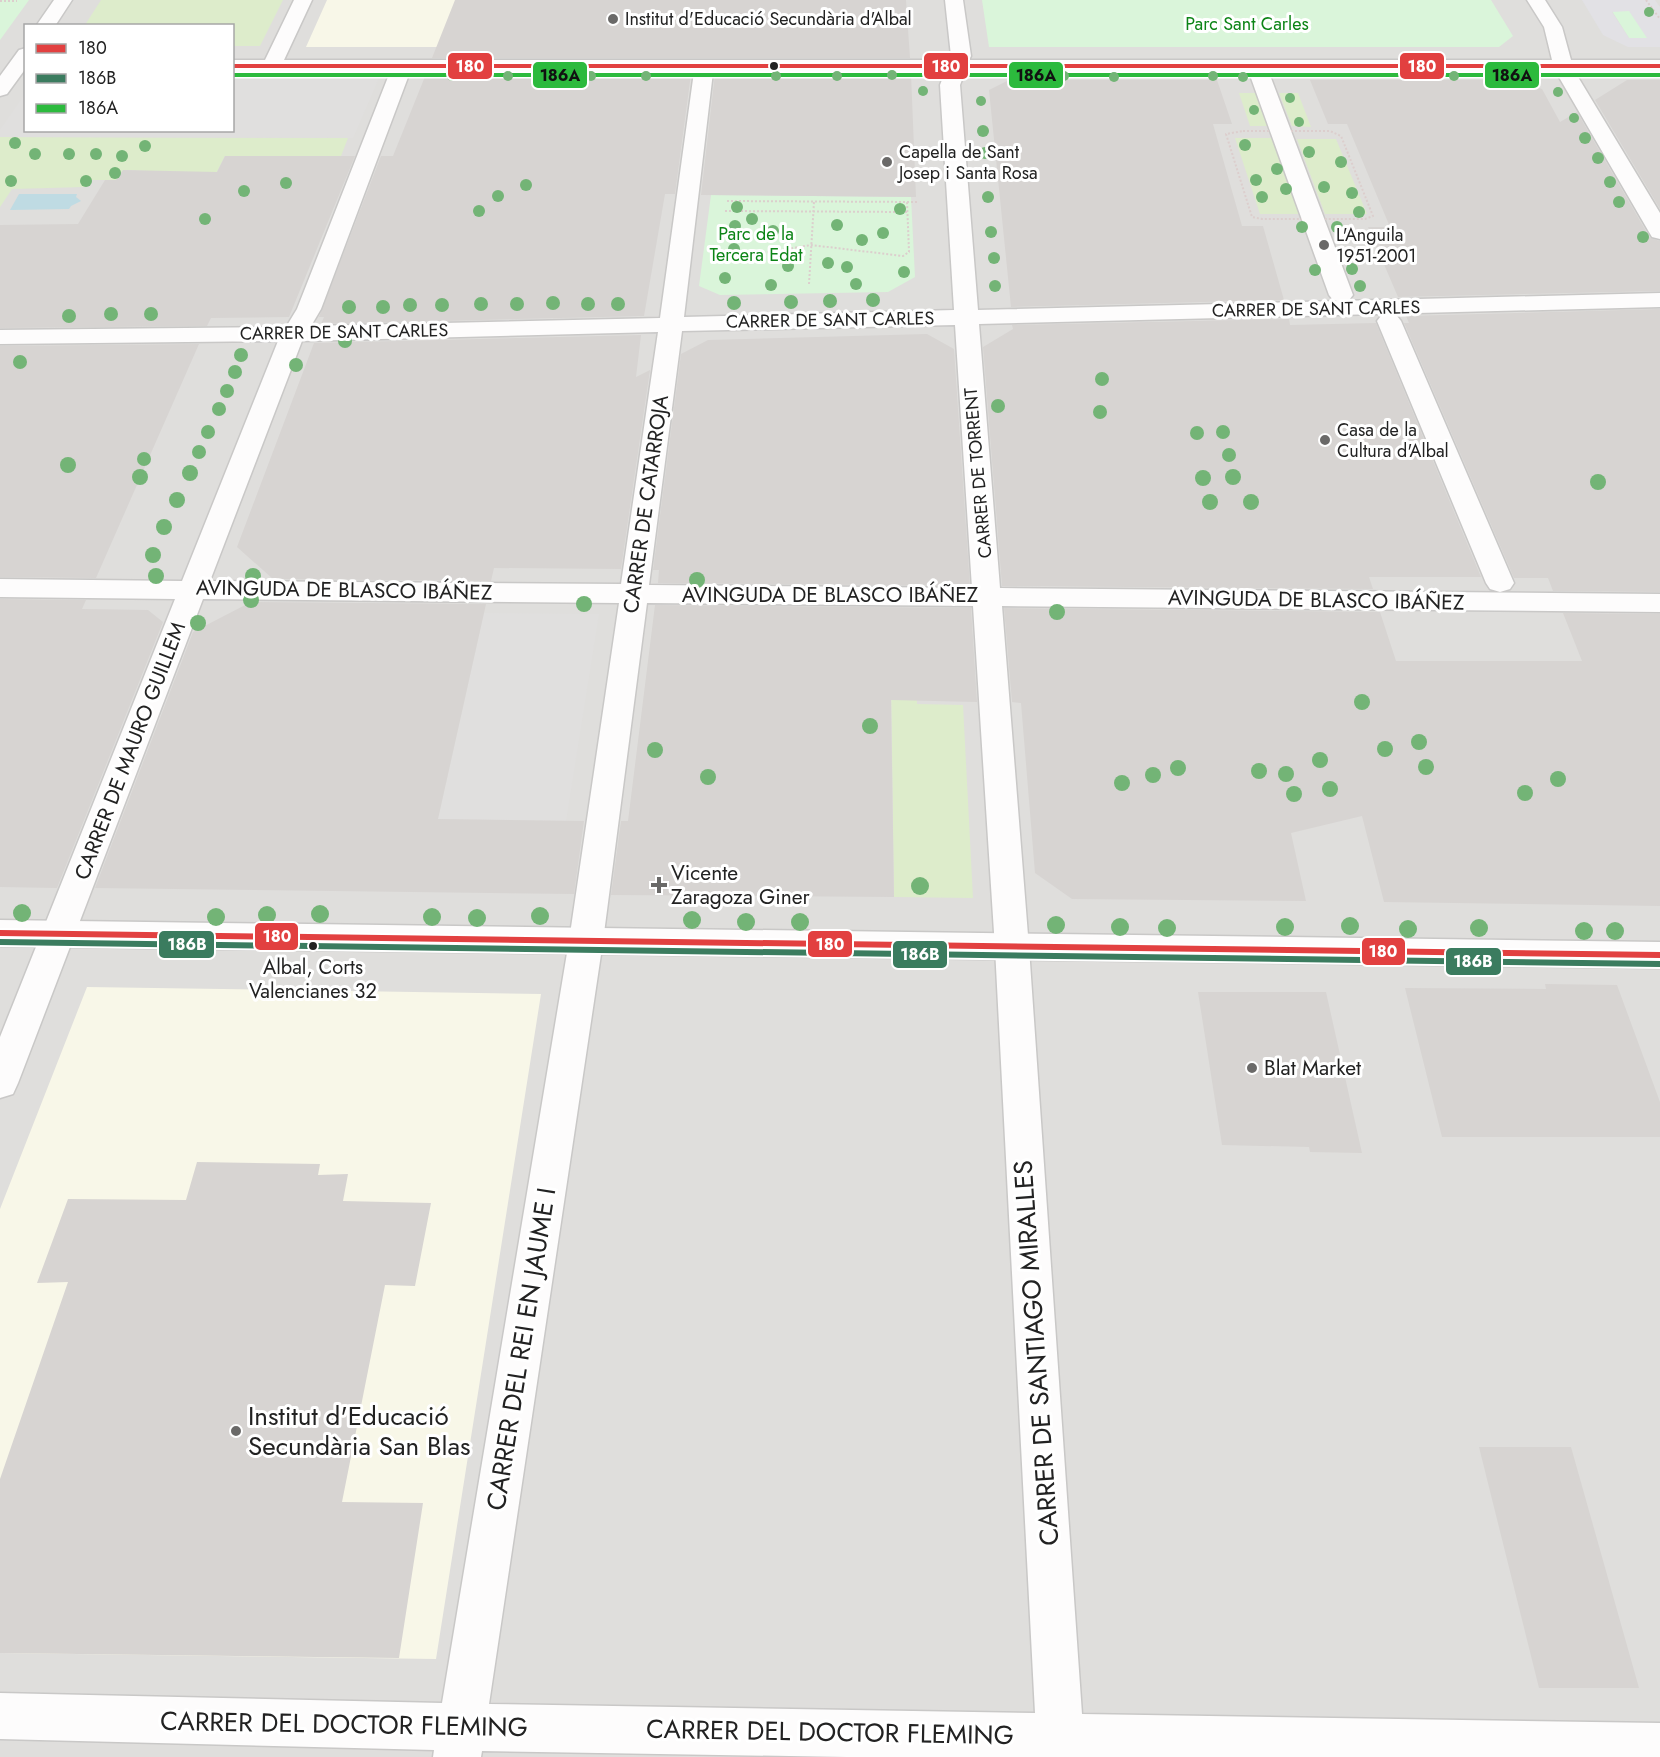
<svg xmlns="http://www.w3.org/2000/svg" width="1660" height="1757" font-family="Jost,sans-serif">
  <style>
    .residential { fill: #dfdedc; fill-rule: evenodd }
    .education { fill: #f8f7e8 }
    .grass { fill: #ddeccb }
    .park { fill: #daf5da }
    .parking { fill: #e0dfde }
    .plaza { fill: #e2e1e5; fill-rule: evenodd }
    .water { fill: #bfdbe3 }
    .building { fill: #d7d4d2 }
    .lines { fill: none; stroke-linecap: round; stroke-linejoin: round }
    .pedestrian-casing { stroke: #c9c8c7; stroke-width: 3 }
    .minor-casing { stroke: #c9c8c7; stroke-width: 3 }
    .tertiary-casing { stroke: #c9c8c7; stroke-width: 3 }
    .path { stroke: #dccecd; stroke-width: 2; stroke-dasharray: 2 2; stroke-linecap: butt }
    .pedestrian { fill: #fdfcfc; fill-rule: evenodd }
    .minor { fill: #fdfcfc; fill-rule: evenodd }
    .tertiary { fill: #fdfcfc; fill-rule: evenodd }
    .bus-1-far1-casing { stroke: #fff; stroke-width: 7 }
    .bus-1-casing { stroke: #fff; stroke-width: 10 }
    .bus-2-casing { stroke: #fff; stroke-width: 10 }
    .bus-3-casing { stroke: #fff; stroke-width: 7 }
    .bus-1-far1 { stroke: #e24040; stroke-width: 4 }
    .bus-1 { stroke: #e24040; stroke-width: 6 }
    .bus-2 { stroke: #3b7c5f; stroke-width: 6 }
    .bus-3 { stroke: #2cba3d; stroke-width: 4 }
    .tree { fill: #73b476 }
    .poi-dot { fill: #6a6968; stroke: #fff; stroke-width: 2 }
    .bus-dot { fill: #222; stroke: #fff; stroke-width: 2 }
    .labels { text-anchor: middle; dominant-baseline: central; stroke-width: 6; stroke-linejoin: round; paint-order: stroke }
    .far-poi-label { font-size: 18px; fill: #222; stroke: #fff; text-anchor: start }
    .far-park-label { font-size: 18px; fill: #0c8416; stroke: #fff }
    .far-street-label { font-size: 18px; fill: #222; stroke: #fff }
    .bus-label { font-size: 20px; fill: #222; stroke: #fff }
    .street-label { font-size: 21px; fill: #222; stroke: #fff }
    .poi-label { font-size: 21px; fill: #222; stroke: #fff; text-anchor: start }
    .near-street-label { font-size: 26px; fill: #222; stroke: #fff }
    .near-poi-label { font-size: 26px; fill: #222; stroke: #fff; text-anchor: start }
    .line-badge { stroke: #fff; stroke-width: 2 }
    .badge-label { font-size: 16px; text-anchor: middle; font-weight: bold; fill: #fff }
    .pale-badge-label { font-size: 16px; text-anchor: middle; font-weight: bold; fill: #111 }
  </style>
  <rect width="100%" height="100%" fill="#f0eeeb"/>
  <path class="residential" d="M0,0H1660V1757H0ZM26,26H232V130H26Z"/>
  <path class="education" d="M327,0H906L656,47H306Z
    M87,987L541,994L436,1659L0,1653V1209Z"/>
  <path class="grass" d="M101,0H283L260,46H233L232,26L85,25Z
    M1239,93H1258L1269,126H1250Z
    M1279,93H1298L1311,127L1292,126Z
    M0,137L348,138L341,156H225L216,174L123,170L116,180H89L85,187L12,189L0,207Z
    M1235,138H1274L1301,214H1260Z
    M1297,139H1336L1367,214H1325Z
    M891,675H916L917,704L963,705L973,898L894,897Z"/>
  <path class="park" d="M0,0H29L0,40Z
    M982,0H1491L1513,36L1499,47H989Z
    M1612,11H1630L1648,38H1629Z
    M711,195L911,197L915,277L888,292L720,295L699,286Z"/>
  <path class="parking" d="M233,77L379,78L353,138L0,137V130L25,94L26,130H232Z
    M484,613L599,614L566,821L438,819Z"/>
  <path class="plaza" d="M1582,0H1655L1660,7V47H1628L1603,35ZM1629,11L1647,38H1629L1612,12Z"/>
  <path class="water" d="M19,194H77L76,197L81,201L71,206L69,209L10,210Z"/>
  <path class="building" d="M455,0H906L910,58H432Z
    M426,74H691L675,194H665L644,316L321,324L324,317H319L381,156H393Z
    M715,74H911L916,197L701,195Z
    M1009,80H1217L1232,124H1213L1242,226H1263L1284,300L1011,307L989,90Z
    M1310,80H1517L1542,89L1560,122L1577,112L1650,238L1660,241V291L1398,297L1368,227H1390L1347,124H1328Z
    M1627,80H1660V209L1595,100Z
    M225,156H355L289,317L211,318L207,326L0,328V225L78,224L105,180H116L123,170L217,172Z
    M1660,309V592L1553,591L1548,578H1514L1404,323H1409L1406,316Z
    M1289,319L1290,325L1376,323L1481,577H1369L1373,589L1002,586L983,347L1013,329L1012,325Z
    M927,334L954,349L970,586L658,583L659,570H653L681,354L708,340Z
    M641,335L636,377L650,370L621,569L494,568L491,581L273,579L237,547L314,343Z
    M199,344L96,578L0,577V346Z
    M0,599L86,600L82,609L148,610L163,622L57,888L0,887Z
    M251,602L486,604L438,819L584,821L574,894L95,888L193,632Z
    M655,605L971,608L977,702L891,700L894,897L611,895L621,821H628Z
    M1004,608L1380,612L1396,661H1582L1563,613L1660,614V906L1384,902L1362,816L1291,833L1306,901L1072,899L1035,873L1021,703L1012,702Z
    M1545,984L1617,985L1660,1102V1137H1442L1405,988L1546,989Z
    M1198,992H1326L1362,1153L1310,1152L1309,1147L1222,1145Z
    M197,1162L320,1164L318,1175L348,1174L343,1201L431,1203L415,1286L385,1285L342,1502L423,1503L399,1658L0,1653V1479L68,1282L37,1283L68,1199L186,1200Z
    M1479,1447H1571L1639,1688H1539Z"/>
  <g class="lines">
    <defs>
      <path id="pedestrian" d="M1261,72L1268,74L1271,78L1353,295L1349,300L1341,302L1333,300L1329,295L1251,78L1254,74Z
        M1389,314L1397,316L1401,321L1514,583L1510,589L1500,592L1490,589L1486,583L1377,321L1381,316Z"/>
      <path id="minor" d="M54,0H72L55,26H36Z
        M294,0H312L284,60H950L951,56L945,0H963L971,56L969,60H1552L1544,27L1527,0H1545L1562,27L1571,60H1660V72H1575L1660,213V239L1652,237L1649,232L1556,72H965L960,85L978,310L1660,293V307L979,324L1000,588L1660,594V612L1002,606L1029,948L1082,1714L1660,1723V1757H847L482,1751L481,1757H433L434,1750L0,1739V1693L442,1703L569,941L619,603L203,599L18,1083L13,1094L0,1098V1037L175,599L0,597V579L182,581L278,341L0,344V330L286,327L297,309L390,72H232V60H265ZM410,72H694L660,318L311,326L321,309ZM713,72H945L940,85L954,310L684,317ZM955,325L972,588L649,585L682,331ZM658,332L621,584L210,581L302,341ZM647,603L973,606L995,948L1035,1713L489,1704L603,941Z
        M26,48V68L7,94L0,96V76L19,50Z"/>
      <path id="tertiary" d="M0,920L1660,942V968L0,946Z"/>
    </defs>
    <use href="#pedestrian" class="pedestrian-casing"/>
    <use href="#minor" class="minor-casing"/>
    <use href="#tertiary" class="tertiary-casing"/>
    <path class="path" d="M1646,0L1660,19
      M0,1H17
      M1243,131H1330L1341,136L1373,216L1365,219H1262L1252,217L1226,134Z
      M727,201L917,202
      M725,211L907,212
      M720,260L811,245L903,256L909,252L907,202
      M809,284L814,202"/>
    <use href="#pedestrian" class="pedestrian"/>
    <use href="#minor" class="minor"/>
    <use href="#tertiary" class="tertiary"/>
    <defs>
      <path id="bus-1-far1" d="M232,66H1660"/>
      <path id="bus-1" d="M0,933L1660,955"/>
      <path id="bus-2" d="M0,942L1660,964"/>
      <path id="bus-3" d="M232,75H1660"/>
    </defs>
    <use href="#bus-1-far1" class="bus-1-far1-casing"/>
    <use href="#bus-1" class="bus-1-casing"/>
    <use href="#bus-2" class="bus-2-casing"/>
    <use href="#bus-3" class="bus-3-casing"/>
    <use href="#bus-1-far1" class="bus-1-far1"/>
    <use href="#bus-1" class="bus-1"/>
    <use href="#bus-2" class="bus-2"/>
    <use href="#bus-3" class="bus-3"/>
  </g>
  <g class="tree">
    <circle cx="1649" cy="12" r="5"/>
    <circle cx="892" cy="75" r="5"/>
    <circle cx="452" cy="76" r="5"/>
    <circle cx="508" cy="76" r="5"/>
    <circle cx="549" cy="76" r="5"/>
    <circle cx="591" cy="76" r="5"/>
    <circle cx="646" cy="76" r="5"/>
    <circle cx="776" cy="76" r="5"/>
    <circle cx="837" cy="76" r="5"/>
    <circle cx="1021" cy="76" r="5"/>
    <circle cx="1064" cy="76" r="5"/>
    <circle cx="1213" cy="76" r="5"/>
    <circle cx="1454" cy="76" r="5"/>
    <circle cx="1114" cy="77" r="5"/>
    <circle cx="1243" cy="77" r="5"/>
    <circle cx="1523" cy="77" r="5"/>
    <circle cx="923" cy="91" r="5"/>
    <circle cx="1558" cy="92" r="5"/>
    <circle cx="1290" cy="98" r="5"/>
    <circle cx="981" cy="101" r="5"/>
    <circle cx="1254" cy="110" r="5"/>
    <circle cx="1574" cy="118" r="5"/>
    <circle cx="1299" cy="122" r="5"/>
    <circle cx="983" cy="131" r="6"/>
    <circle cx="1585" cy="138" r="6"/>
    <circle cx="15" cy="143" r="6"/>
    <circle cx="1245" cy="145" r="6"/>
    <circle cx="145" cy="146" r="6"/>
    <circle cx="1309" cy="152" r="6"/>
    <circle cx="985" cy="153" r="6"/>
    <circle cx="35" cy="154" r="6"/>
    <circle cx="69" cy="154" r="6"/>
    <circle cx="96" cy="154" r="6"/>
    <circle cx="122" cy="156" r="6"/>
    <circle cx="1598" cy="158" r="6"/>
    <circle cx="1341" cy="162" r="6"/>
    <circle cx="1277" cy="169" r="6"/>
    <circle cx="115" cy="173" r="6"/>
    <circle cx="1256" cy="180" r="6"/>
    <circle cx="11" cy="181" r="6"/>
    <circle cx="86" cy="181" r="6"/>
    <circle cx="1610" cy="182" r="6"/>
    <circle cx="286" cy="183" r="6"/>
    <circle cx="526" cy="185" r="6"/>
    <circle cx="1324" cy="187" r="6"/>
    <circle cx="1286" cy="189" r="6"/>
    <circle cx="244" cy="191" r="6"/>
    <circle cx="1352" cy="193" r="6"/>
    <circle cx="498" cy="196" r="6"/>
    <circle cx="988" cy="197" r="6"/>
    <circle cx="1262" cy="197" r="6"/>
    <circle cx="1619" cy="202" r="6"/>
    <circle cx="737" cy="207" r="6"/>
    <circle cx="900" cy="209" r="6"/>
    <circle cx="479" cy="211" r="6"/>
    <circle cx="1359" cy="212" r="6"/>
    <circle cx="205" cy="219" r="6"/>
    <circle cx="752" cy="219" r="6"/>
    <circle cx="837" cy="225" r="6"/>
    <circle cx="735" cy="226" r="6"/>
    <circle cx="1302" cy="227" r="6"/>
    <circle cx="1337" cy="227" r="6"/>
    <circle cx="773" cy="231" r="6"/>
    <circle cx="991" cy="232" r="6"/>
    <circle cx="883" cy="233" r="6"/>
    <circle cx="1643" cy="237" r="6"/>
    <circle cx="862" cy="240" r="6"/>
    <circle cx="734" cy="249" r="6"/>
    <circle cx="994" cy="258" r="6"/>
    <circle cx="828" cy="263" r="6"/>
    <circle cx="788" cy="266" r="6"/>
    <circle cx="847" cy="267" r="6"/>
    <circle cx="1352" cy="269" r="6"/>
    <circle cx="1315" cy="270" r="6"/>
    <circle cx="904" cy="272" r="6"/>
    <circle cx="725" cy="278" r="6"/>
    <circle cx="856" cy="284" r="6"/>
    <circle cx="771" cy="285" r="6"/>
    <circle cx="995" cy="286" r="6"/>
    <circle cx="1360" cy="286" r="6"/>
    <circle cx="873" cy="300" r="7"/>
    <circle cx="830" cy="301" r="7"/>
    <circle cx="791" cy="302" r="7"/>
    <circle cx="553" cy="303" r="7"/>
    <circle cx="734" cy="303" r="7"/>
    <circle cx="481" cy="304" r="7"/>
    <circle cx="517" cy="304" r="7"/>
    <circle cx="588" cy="304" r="7"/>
    <circle cx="618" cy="304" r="7"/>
    <circle cx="410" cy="305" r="7"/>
    <circle cx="442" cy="305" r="7"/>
    <circle cx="349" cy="307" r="7"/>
    <circle cx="383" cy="307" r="7"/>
    <circle cx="111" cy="314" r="7"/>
    <circle cx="151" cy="314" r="7"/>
    <circle cx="69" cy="316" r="7"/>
    <circle cx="345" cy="341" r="7"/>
    <circle cx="241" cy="355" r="7"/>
    <circle cx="20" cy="362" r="7"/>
    <circle cx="296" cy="365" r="7"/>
    <circle cx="235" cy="372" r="7"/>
    <circle cx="1102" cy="379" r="7"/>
    <circle cx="227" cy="391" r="7"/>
    <circle cx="998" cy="406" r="7"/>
    <circle cx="219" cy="409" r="7"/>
    <circle cx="1100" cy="412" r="7"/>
    <circle cx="208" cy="432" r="7"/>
    <circle cx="1223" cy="432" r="7"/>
    <circle cx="1197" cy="433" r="7"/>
    <circle cx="199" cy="452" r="7"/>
    <circle cx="1229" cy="455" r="7"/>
    <circle cx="144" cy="459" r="7"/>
    <circle cx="68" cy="465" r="8"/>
    <circle cx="190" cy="473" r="8"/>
    <circle cx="140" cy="477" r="8"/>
    <circle cx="1233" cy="477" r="8"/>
    <circle cx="1203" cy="478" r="8"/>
    <circle cx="1598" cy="482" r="8"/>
    <circle cx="177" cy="500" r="8"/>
    <circle cx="1210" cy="502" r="8"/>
    <circle cx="1251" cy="502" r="8"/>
    <circle cx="164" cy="527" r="8"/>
    <circle cx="153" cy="555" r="8"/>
    <circle cx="156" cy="576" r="8"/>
    <circle cx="253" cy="576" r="8"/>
    <circle cx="697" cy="580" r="8"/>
    <circle cx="251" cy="600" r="8"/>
    <circle cx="584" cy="604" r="8"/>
    <circle cx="1057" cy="612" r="8"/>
    <circle cx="198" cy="623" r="8"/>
    <circle cx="1362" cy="702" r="8"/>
    <circle cx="870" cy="726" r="8"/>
    <circle cx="1419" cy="742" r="8"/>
    <circle cx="1385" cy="749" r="8"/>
    <circle cx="655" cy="750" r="8"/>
    <circle cx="1320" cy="760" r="8"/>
    <circle cx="1426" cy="767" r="8"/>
    <circle cx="1178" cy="768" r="8"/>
    <circle cx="1259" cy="771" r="8"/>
    <circle cx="1286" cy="774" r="8"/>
    <circle cx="1153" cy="775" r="8"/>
    <circle cx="708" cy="777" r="8"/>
    <circle cx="1558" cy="779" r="8"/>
    <circle cx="1122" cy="783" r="8"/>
    <circle cx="1330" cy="789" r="8"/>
    <circle cx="1525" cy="793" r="8"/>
    <circle cx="1294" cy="794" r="8"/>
    <circle cx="920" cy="886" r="9"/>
    <circle cx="22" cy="913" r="9"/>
    <circle cx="320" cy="914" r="9"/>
    <circle cx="267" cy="915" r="9"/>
    <circle cx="540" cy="916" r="9"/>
    <circle cx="216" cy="917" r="9"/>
    <circle cx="432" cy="917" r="9"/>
    <circle cx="477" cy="918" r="9"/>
    <circle cx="692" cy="920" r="9"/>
    <circle cx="746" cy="922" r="9"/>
    <circle cx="800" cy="922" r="9"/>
    <circle cx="1056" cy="925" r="9"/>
    <circle cx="1350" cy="926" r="9"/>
    <circle cx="1120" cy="927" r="9"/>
    <circle cx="1285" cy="927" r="9"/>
    <circle cx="1167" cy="928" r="9"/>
    <circle cx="1479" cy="928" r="9"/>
    <circle cx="1408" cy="929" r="9"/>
    <circle cx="1584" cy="931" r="9"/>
    <circle cx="1615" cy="931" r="9"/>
  </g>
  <g class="poi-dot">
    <circle cx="613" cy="19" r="6"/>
    <circle cx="887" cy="162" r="6"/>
    <circle cx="1324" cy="245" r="6"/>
    <circle cx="1325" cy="440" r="6"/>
    <path d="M656 876h6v6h6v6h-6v6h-6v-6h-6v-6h6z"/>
    <circle cx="1252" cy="1068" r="6"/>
    <circle cx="236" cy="1431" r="6"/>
  </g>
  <g class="bus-dot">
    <circle cx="774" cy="66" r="5"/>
    <circle cx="313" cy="946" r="5"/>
  </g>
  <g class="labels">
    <g class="far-poi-label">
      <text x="625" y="19">Institut d'Educació Secundària d'Albal</text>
      <text x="899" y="152">Capella de Sant<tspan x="899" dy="21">Josep i Santa Rosa</tspan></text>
      <text x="1336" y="235">L'Anguila<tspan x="1336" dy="21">1951-2001</tspan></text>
      <text x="1337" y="430">Casa de la<tspan x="1337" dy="21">Cultura d'Albal</tspan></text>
    </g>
    <g class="far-park-label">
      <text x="1247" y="24">Parc Sant Carles</text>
      <text x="756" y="234">Parc de la<tspan x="756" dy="21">Tercera Edat</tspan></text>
    </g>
    <g class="far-street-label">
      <text transform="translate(1316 309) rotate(-1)">CARRER DE SANT CARLES</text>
      <text transform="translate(830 320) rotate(-1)">CARRER DE SANT CARLES</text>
      <text transform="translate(344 332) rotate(-1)">CARRER DE SANT CARLES</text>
      <text transform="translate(978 473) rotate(-95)">CARRER DE TORRENT</text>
    </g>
    <g class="bus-label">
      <text x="313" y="967">Albal, Corts<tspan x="313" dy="24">Valencianes 32</tspan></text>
    </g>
    <g class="street-label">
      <text transform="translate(646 504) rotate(-82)">CARRER DE CATARROJA</text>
      <text transform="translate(344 590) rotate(1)">AVINGUDA DE BLASCO IBÁÑEZ</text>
      <text x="830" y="595">AVINGUDA DE BLASCO IBÁÑEZ</text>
      <text transform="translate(1316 600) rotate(1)">AVINGUDA DE BLASCO IBÁÑEZ</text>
      <text transform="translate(130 751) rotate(-69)">CARRER DE MAURO GUILLEM</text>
    </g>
    <g class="poi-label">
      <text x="671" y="873">Vicente<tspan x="671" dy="24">Zaragoza Giner</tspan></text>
      <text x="1264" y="1068">Blat Market</text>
    </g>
    <g class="near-street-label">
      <text transform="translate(521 1349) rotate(-81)">CARRER DEL REI EN JAUME I</text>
      <text transform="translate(1036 1353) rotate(-94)">CARRER DE SANTIAGO MIRALLES</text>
      <text transform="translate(344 1724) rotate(1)">CARRER DEL DOCTOR FLEMING</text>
      <text transform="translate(830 1732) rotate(1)">CARRER DEL DOCTOR FLEMING</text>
    </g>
    <g class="near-poi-label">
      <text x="248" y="1416">Institut d'Educació<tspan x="248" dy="30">Secundària San Blas</tspan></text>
    </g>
  </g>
  <g class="line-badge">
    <rect x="447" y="52" width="46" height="28" rx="6" fill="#e24040"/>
    <rect x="923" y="52" width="46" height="28" rx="6" fill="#e24040"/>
    <rect x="1399" y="52" width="46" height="28" rx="6" fill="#e24040"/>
    <rect x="532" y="61" width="56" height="28" rx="6" fill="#2cba3d"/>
    <rect x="1008" y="61" width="56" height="28" rx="6" fill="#2cba3d"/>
    <rect x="1484" y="61" width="56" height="28" rx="6" fill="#2cba3d"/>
    <rect x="254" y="922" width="45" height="29" rx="6" fill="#e24040"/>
    <rect x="807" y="930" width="46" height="28" rx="6" fill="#e24040"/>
    <rect x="158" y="930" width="57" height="29" rx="6" fill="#3b7c5f"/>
    <rect x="1361" y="937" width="45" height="29" rx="6" fill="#e24040"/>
    <rect x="892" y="940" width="56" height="29" rx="6" fill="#3b7c5f"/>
    <rect x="1445" y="947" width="57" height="29" rx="6" fill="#3b7c5f"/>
  </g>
  <g class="badge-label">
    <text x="470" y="72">180</text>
    <text x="946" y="72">180</text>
    <text x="1422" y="72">180</text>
    <text x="277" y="942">180</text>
    <text x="830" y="950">180</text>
    <text x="187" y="950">186B</text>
    <text x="1383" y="957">180</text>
    <text x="920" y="960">186B</text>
    <text x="1473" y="967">186B</text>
  </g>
  <g class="pale-badge-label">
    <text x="560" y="81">186A</text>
    <text x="1036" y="81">186A</text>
    <text x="1512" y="81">186A</text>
  </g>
  <rect x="24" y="24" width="210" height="108" fill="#ffffff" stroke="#a7a7a7" stroke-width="1.5"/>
  <rect x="36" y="44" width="30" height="9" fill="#e24040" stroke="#a7a7a7" stroke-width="1.5"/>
  <text x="78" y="54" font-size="18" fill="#222222">180</text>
  <rect x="36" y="74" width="30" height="9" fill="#3b7c5f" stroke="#a7a7a7" stroke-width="1.5"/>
  <text x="78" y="84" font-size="18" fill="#222222">186B</text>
  <rect x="36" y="104" width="30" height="9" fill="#2cba3d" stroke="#a7a7a7" stroke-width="1.5"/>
  <text x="78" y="114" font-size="18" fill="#222222">186A</text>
</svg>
